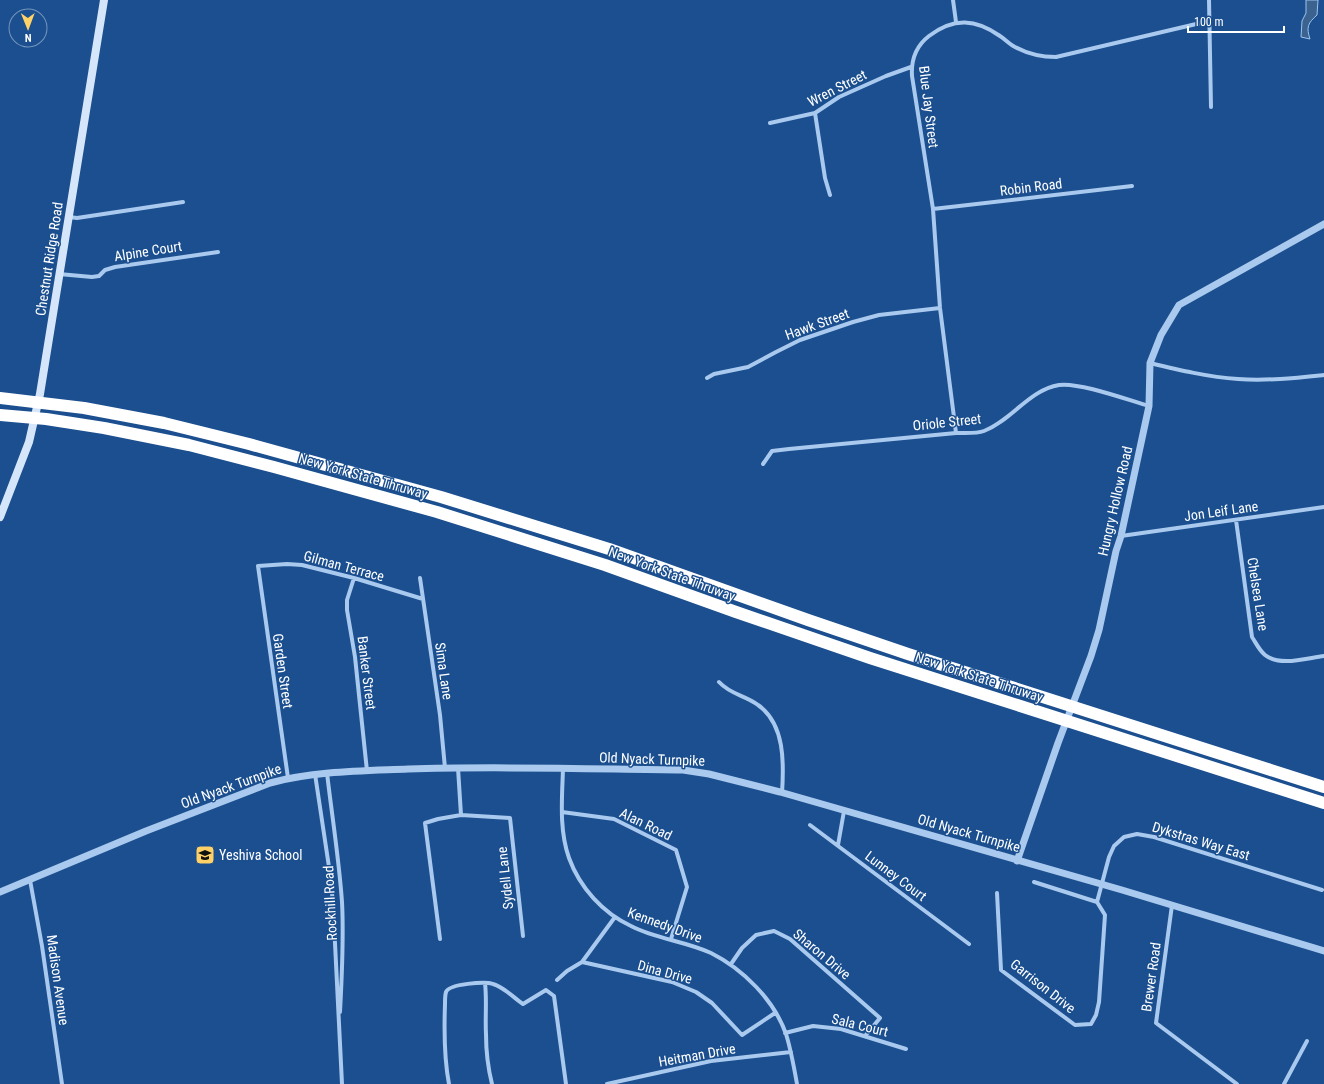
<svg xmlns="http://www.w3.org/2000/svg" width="1324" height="1084" font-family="'Roboto Condensed',sans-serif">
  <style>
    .water { fill: #3c6290; stroke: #9cc4f0 }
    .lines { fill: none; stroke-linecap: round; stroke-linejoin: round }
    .minor { stroke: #a9c9ee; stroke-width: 4 }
    .tertiary { stroke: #a9c9ee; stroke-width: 7 }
    .secondary { stroke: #d6e6fa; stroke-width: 8 }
    .motorway { stroke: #fff; stroke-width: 12 }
    .labels { text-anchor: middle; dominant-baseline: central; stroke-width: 3; stroke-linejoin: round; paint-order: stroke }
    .street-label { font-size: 14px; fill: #fff; stroke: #1b4f8f }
    .poi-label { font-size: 14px; fill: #fff; stroke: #1b4f8f; text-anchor: start }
  </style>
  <rect width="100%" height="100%" fill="#1b4f8f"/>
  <path class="water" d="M1306,0H1318L1317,15C1308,23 1306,27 1310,39L1301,37L1302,21L1306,13Z"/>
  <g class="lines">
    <path class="minor" d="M953,0L956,22
      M1209,0L1211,107
      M815,113L825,178L830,195
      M770,123L815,113L839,97L886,76L911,67
      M933,209L1132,186
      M69,217L77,218L183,202
      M59,274L92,277L99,276L105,270L115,267L218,252
      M1150,363C1179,370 1208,377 1238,379C1267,381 1295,378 1324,375
      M707,378L714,374L748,367L776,352L800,340L853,322L879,315L940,308
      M956,433L940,308L933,209L912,76C911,60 916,46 929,36C954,17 976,19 1000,36C1005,39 1009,44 1015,47C1028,54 1041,57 1056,57L1209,21
      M763,464L772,451L789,449L956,433C965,433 976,434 984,431C1012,420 1029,390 1059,385C1079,382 1128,400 1149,406
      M1236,520L1252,637C1256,643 1259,650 1265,655C1280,667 1307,658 1324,656
      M1121,536L1324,507
      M354,578L347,600V610L355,657L367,771
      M420,578L440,715L445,768
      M719,682C731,695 745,695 758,705C785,724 784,763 782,793
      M458,768L461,815
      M563,769C562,799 559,830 569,858C580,888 603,913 631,926C656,939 685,941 711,953C743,969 774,1000 786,1034C791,1050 794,1067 797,1084
      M327,773C332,816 339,859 342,902C344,939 342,975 340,1012
      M315,774L329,867L333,903L342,1084
      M288,778L258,566L287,564L302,565L354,578L423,599
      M562,812L614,819L676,850L687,887L671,939
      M810,825L969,944
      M838,845L844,811
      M30,880L42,946L62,1084
      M997,893L1001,970L1075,1025L1091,1024L1096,1015L1099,1002L1105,915L1097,902L1034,882
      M1097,902L1109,857L1114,846L1124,837L1137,834L1154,837L1322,890
      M1172,905L1156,1023L1237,1084
      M615,917L582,962L672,982L696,992L712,1003L742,1035L775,1013
      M440,939L425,823L438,819L461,815L510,818L523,936
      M731,964L742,948L756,935L774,931L790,939L880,1018L865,1036
      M557,980L567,971L582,962
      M485,983C487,1000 485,1017 486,1034C486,1051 488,1068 492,1084
      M785,1033L813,1026L841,1029L906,1049
      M449,1084C444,1058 444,1031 445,1004C445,1001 445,995 446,992C449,984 485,981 493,984C504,987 514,998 523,1004L546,990L554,996L566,1084
      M607,1084L711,1061L791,1052
      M1284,1084L1307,1041"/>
    <path class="tertiary" d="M1017,861L1058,743L1091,656L1099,630L1116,551L1121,536L1149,406L1150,363L1161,335L1179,305L1324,224
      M0,892L146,831L270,783C315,771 362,771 408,769C500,766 592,769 683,770L709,774L780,792L1122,890L1324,951"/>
    <path class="secondary" d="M0,517L29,442L40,394L104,0"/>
    <path class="motorway" d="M0,398L84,408L164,423L249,444L441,497L609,549L808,620L908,654L1324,787
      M0,415L46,419L104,428L189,445L274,467L437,512L605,565L736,612L870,658L1324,803"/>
  </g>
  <defs>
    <symbol id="school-square" viewBox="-11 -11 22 22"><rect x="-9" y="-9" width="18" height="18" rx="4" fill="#ffd166" stroke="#1b4f8f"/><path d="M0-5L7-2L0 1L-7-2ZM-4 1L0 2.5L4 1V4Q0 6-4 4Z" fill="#111"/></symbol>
  </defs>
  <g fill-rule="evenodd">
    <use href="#school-square" x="194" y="844" width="22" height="22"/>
  </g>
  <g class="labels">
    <g class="street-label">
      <text transform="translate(837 88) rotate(-27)">Wren Street</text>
      <text transform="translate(929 107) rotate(83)">Blue Jay Street</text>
      <text transform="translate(1031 187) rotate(-7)">Robin Road</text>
      <text transform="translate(148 251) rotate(-9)">Alpine Court</text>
      <text transform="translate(49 259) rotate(-81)">Chestnut Ridge Road</text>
      <text transform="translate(817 324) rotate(-20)">Hawk Street</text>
      <text transform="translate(947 422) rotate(-6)">Oriole Street</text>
      <text transform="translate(363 476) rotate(16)">New York State Thruway</text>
      <text transform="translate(1115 501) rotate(-77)">Hungry Hollow Road</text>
      <text transform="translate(1221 511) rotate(-8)">Jon Leif Lane</text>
      <text transform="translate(344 566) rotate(15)">Gilman Terrace</text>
      <text transform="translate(672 574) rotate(20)">New York State Thruway</text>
      <text transform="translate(1258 594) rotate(81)">Chelsea Lane</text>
      <text transform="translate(283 671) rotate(82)">Garden Street</text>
      <text transform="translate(444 671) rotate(82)">Sima Lane</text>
      <text transform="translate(367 673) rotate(83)">Banker Street</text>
      <text transform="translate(979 677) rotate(18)">New York State Thruway</text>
      <text transform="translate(652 759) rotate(2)">Old Nyack Turnpike</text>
      <text transform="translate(231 786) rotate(-20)">Old Nyack Turnpike</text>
      <text transform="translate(646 824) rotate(26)">Alan Road</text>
      <text transform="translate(969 833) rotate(16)">Old Nyack Turnpike</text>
      <text transform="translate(1201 841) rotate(17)">Dykstras Way East</text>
      <text transform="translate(896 876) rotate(37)">Lunney Court</text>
      <text transform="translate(505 878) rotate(-96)">Sydell Lane</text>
      <text transform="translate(330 903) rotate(-93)">Rockhill Road</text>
      <text transform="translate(665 925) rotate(20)">Kennedy Drive</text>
      <text transform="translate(822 954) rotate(40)">Sharon Drive</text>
      <text transform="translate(665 972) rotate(15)">Dina Drive</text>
      <text transform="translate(1151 977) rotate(-82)">Brewer Road</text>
      <text transform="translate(58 980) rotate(82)">Madison Avenue</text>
      <text transform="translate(1043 986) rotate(38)">Garrison Drive</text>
      <text transform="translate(860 1025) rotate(14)">Sala Court</text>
      <text transform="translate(697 1055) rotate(-10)">Heitman Drive</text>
    </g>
    <g class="poi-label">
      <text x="219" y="855">Yeshiva School</text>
    </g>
  </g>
  <g transform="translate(28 28) rotate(179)"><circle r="19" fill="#1b4f8f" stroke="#7695bc"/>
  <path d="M0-3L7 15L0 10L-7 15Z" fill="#ffd166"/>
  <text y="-6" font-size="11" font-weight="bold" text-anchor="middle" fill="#ffffff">N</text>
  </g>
  <path d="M1188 26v6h96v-6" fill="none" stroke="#ffffff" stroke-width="2"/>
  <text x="1194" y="26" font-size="12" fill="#ffffff" stroke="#1b4f8f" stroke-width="3" paint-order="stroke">100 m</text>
</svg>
